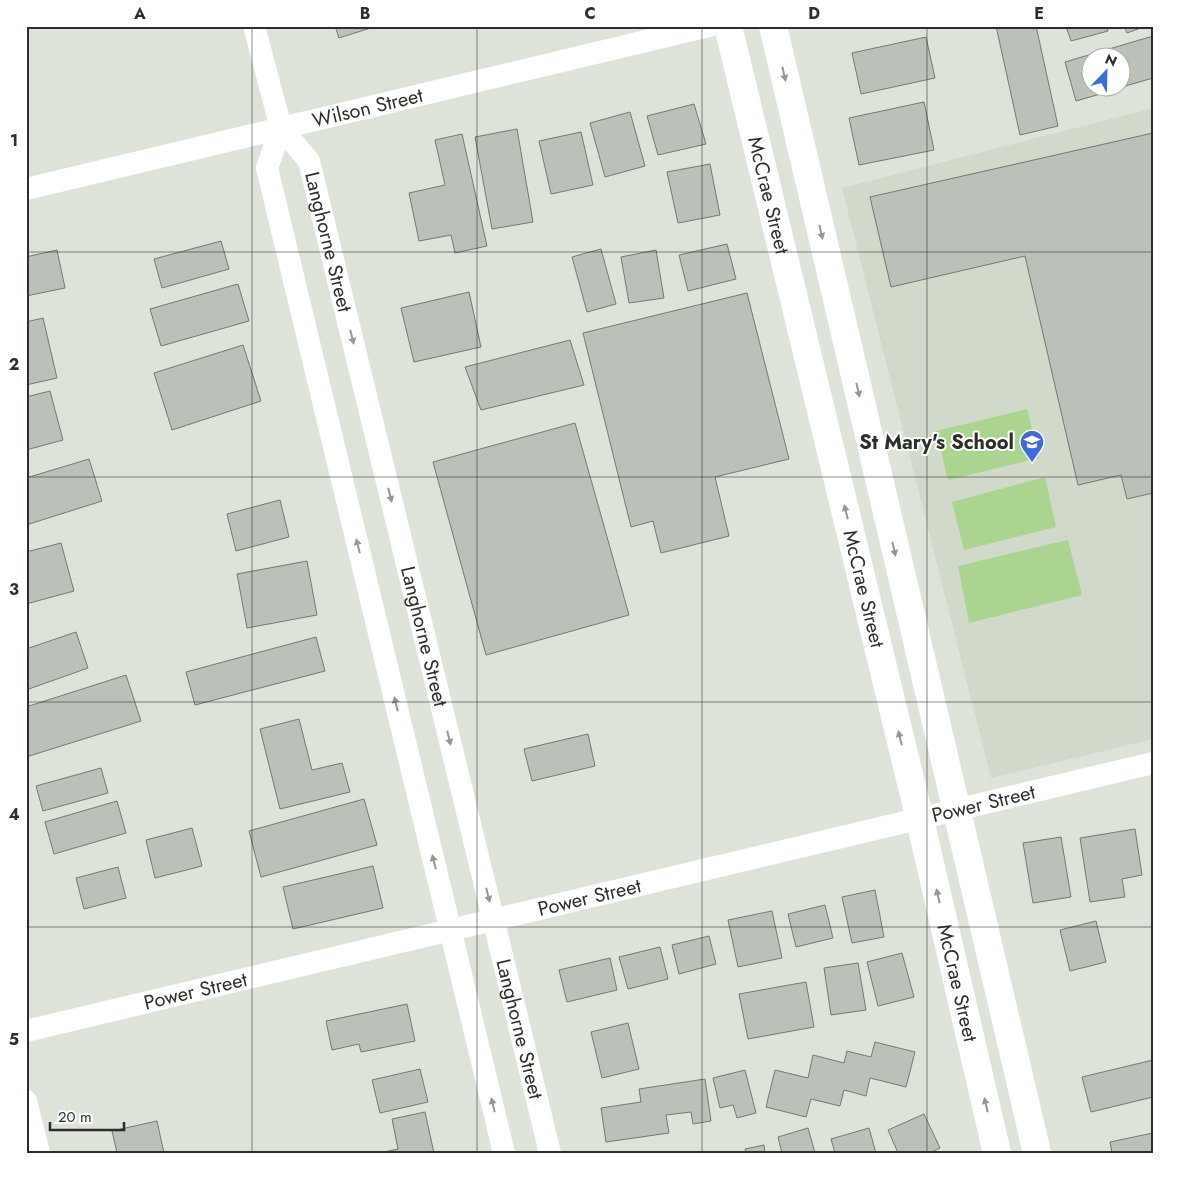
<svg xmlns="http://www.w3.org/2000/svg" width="1179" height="1179" font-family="Jost,sans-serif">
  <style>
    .built { fill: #d0d9ca }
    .green { fill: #acd491 }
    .building { fill: #bbc0b8; stroke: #737870 }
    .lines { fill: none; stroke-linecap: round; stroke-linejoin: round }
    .minor { stroke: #fff; stroke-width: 22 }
    .secondary { stroke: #fff; stroke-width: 28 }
    .oneway { fill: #969695 }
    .grid { fill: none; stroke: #2c2e2b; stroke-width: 1; stroke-opacity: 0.55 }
    .labels { text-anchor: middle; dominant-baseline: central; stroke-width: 4; stroke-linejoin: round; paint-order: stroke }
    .street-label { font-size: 20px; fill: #2c2e2b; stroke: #fff }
    .poi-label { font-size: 20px; font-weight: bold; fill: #2c2e2b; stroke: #fff; text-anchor: end }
    .neatline { fill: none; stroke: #2c2e2b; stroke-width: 2 }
    .grid-label { font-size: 16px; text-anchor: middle; font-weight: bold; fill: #2c2e2b }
  </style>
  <rect width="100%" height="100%" fill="#dee3da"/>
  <path class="built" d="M1153,108V739L991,778L842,188Z"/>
  <path class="green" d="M1027,409L1039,458L948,480L936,431Z
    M1045,477L1056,527L964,550L952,502Z
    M1068,540L1082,595L969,623L958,566Z"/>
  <path class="building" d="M335,26H377L339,38Z
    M996,26H1036L1058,126L1020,135Z
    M1066,26H1107L1108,31L1071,41Z
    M1124,26H1146L1127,33Z
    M1153,36V78L1122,87V58H1092V88H1121L1076,101L1065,62Z
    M926,37L935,78L861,94L852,53Z
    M924,102L934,150L859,165L849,118Z
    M694,104L706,144L658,155L647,116Z
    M630,112L645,166L605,177L590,123Z
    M517,129L533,222L492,229L475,137Z
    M581,132L593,185L551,194L539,141Z
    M1153,133V493L1127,499L1121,475L1078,485L1025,256L891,287L870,197Z
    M462,134L487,246L455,253L451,235L419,241L409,193L445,185L435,140Z
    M710,164L720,215L678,223L667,172Z
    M221,241L229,269L162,288L154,259Z
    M727,244L736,279L688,291L679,255Z
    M601,249L616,304L587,312L572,257Z
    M57,250L65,288L26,296V257Z
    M656,250L664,298L629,303L621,257Z
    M238,284L249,321L161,346L150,309Z
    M469,292L481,347L414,362L401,308Z
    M747,293L789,459L715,477L729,536L661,553L653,521L631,527L583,333Z
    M43,318L57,378L26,385V322Z
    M570,340L584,385L481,410L465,367Z
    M243,345L261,401L172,430L154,373Z
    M50,391L63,440L26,450V397Z
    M575,423L629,615L486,655L433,462Z
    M89,459L102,501L26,525V478Z
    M280,500L289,537L236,551L227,514Z
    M61,543L74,591L26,604V552Z
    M307,561L317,615L247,628L237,574Z
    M76,632L88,668L26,690V649Z
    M316,637L325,671L195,705L186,672Z
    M126,675L141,721L26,757V707Z
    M299,719L312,770L342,763L350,792L280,809L260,729Z
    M588,734L595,766L532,781L524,749Z
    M101,768L108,793L43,811L36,786Z
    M364,799L377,845L261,877L249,831Z
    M117,801L126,833L54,854L45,822Z
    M192,828L202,866L155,878L146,840Z
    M1135,829L1142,875L1122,879L1125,897L1090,902L1080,838Z
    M1061,837L1071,897L1033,903L1023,843Z
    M373,866L383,908L293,929L283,887Z
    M118,867L126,898L84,909L76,878Z
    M875,890L884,937L852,943L842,897Z
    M825,905L833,938L796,947L788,914Z
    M772,911L782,958L738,967L728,920Z
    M1096,921L1106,962L1070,971L1060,930Z
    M709,936L716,964L679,974L672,945Z
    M660,947L668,979L628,989L619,957Z
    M902,953L914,997L878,1006L867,962Z
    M610,958L617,990L567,1002L559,970Z
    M858,963L866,1010L831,1015L824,968Z
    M806,982L814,1027L748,1039L739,994Z
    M407,1004L415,1041L361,1052L359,1044L332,1050L326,1021Z
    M628,1023L639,1069L602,1078L591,1032Z
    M875,1042L915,1052L906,1087L870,1078L866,1096L844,1090L840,1106L811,1099L806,1117L766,1107L775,1070L808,1078L813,1055L844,1063L847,1051L871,1057Z
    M1153,1060V1097L1091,1112L1082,1077Z
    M420,1069L428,1102L380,1113L372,1080Z
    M745,1070L756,1113L737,1118L733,1105L720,1108L713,1078Z
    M705,1079L711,1121L693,1124L691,1112L666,1115L669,1133L606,1142L601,1108L641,1102L639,1089Z
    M425,1112L434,1153H379L398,1149L392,1119Z
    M924,1114L940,1148L929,1153H898L888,1130Z
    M157,1121L164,1153H117L112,1131Z
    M808,1128L815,1153H782L778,1137Z
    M869,1128L876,1153H835L831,1139Z
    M1153,1133V1153H1112L1110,1142Z
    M764,1145L765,1153H746L745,1149Z"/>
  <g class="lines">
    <g class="minor">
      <path id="s1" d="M254,26L281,128L309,161L550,1153"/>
      <path d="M281,128L267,168L504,1153"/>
      <path id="s2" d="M26,189L709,26"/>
      <path id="s3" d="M26,1031L1153,763"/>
      <path d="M26,1101L39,1153"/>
    </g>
    <g class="secondary">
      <path id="s4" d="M728,26L920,820L997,1153"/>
      <path d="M773,26L1037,1153"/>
    </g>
  </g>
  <defs><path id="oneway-solid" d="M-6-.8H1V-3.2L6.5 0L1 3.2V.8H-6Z" transform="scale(1.25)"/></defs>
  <g class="oneway">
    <use href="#oneway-solid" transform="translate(784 74) rotate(77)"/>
    <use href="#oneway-solid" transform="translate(821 232) rotate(77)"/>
    <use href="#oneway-solid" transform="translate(352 337) rotate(76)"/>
    <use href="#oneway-solid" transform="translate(858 390) rotate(77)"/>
    <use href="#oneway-solid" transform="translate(390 495) rotate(76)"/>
    <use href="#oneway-solid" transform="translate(846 512) rotate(-104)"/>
    <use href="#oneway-solid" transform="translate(358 546) rotate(-104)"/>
    <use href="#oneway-solid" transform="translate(894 549) rotate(77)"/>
    <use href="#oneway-solid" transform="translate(396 704) rotate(-104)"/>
    <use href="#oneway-solid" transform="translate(449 738) rotate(76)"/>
    <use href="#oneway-solid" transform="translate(900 738) rotate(-104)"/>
    <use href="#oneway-solid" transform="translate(434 862) rotate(-104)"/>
    <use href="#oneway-solid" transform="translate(488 895) rotate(76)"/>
    <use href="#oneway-solid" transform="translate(938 896) rotate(-103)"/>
    <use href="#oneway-solid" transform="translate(493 1105) rotate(-103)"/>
    <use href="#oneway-solid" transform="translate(986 1105) rotate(-103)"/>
  </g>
  <path class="grid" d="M252,26V1153M477,26V1153M702,26V1153M927,26V1153M26,252H1153M26,477H1153M26,702H1153M26,927H1153"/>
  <defs>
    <symbol id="school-pin" viewBox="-11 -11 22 30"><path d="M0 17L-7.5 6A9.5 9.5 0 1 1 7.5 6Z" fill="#3e6adb" stroke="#fff"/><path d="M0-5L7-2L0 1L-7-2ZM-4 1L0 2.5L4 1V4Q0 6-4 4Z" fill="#fff"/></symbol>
  </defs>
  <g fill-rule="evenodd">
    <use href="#school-pin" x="1018" y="428" width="28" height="38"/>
  </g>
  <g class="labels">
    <g class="street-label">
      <text stroke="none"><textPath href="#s2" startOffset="351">Wilson Street</textPath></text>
      <text stroke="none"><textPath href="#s4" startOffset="174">McCrae Street</textPath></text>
      <text stroke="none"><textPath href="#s1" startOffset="232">Langhorne Street</textPath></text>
      <text stroke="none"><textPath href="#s4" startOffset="579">McCrae Street</textPath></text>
      <text stroke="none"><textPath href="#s1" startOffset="638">Langhorne Street</textPath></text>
      <text stroke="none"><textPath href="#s3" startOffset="984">Power Street</textPath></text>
      <text stroke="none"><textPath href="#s3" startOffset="579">Power Street</textPath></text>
      <text stroke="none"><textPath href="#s4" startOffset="984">McCrae Street</textPath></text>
      <text stroke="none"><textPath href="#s3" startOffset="174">Power Street</textPath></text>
      <text stroke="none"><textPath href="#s1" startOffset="1042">Langhorne Street</textPath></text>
    </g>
    <g class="poi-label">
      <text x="1014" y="442">St Mary's School</text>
    </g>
  </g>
  <rect width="1179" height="1179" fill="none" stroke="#ffffff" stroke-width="55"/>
  <g transform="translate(1106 72) rotate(23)"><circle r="24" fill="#ffffff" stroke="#ababaa"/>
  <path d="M0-4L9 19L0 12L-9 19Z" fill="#3e6adb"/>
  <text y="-8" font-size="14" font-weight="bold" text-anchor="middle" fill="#2c2e2b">N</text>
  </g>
  <path d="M50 1122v8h74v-8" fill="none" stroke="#2c2e2b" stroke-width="2.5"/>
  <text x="58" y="1122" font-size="15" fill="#2c2e2b" stroke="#ffffff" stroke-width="4" paint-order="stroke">20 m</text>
  <rect x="28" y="28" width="1124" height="1124" class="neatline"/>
  <g class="grid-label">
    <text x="140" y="19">A</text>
    <text x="365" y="19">B</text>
    <text x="590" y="19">C</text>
    <text x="814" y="19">D</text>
    <text x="1039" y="19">E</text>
    <text x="14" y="146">1</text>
    <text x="14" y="370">2</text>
    <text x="14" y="595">3</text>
    <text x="14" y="820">4</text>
    <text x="14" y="1045">5</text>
  </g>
</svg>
